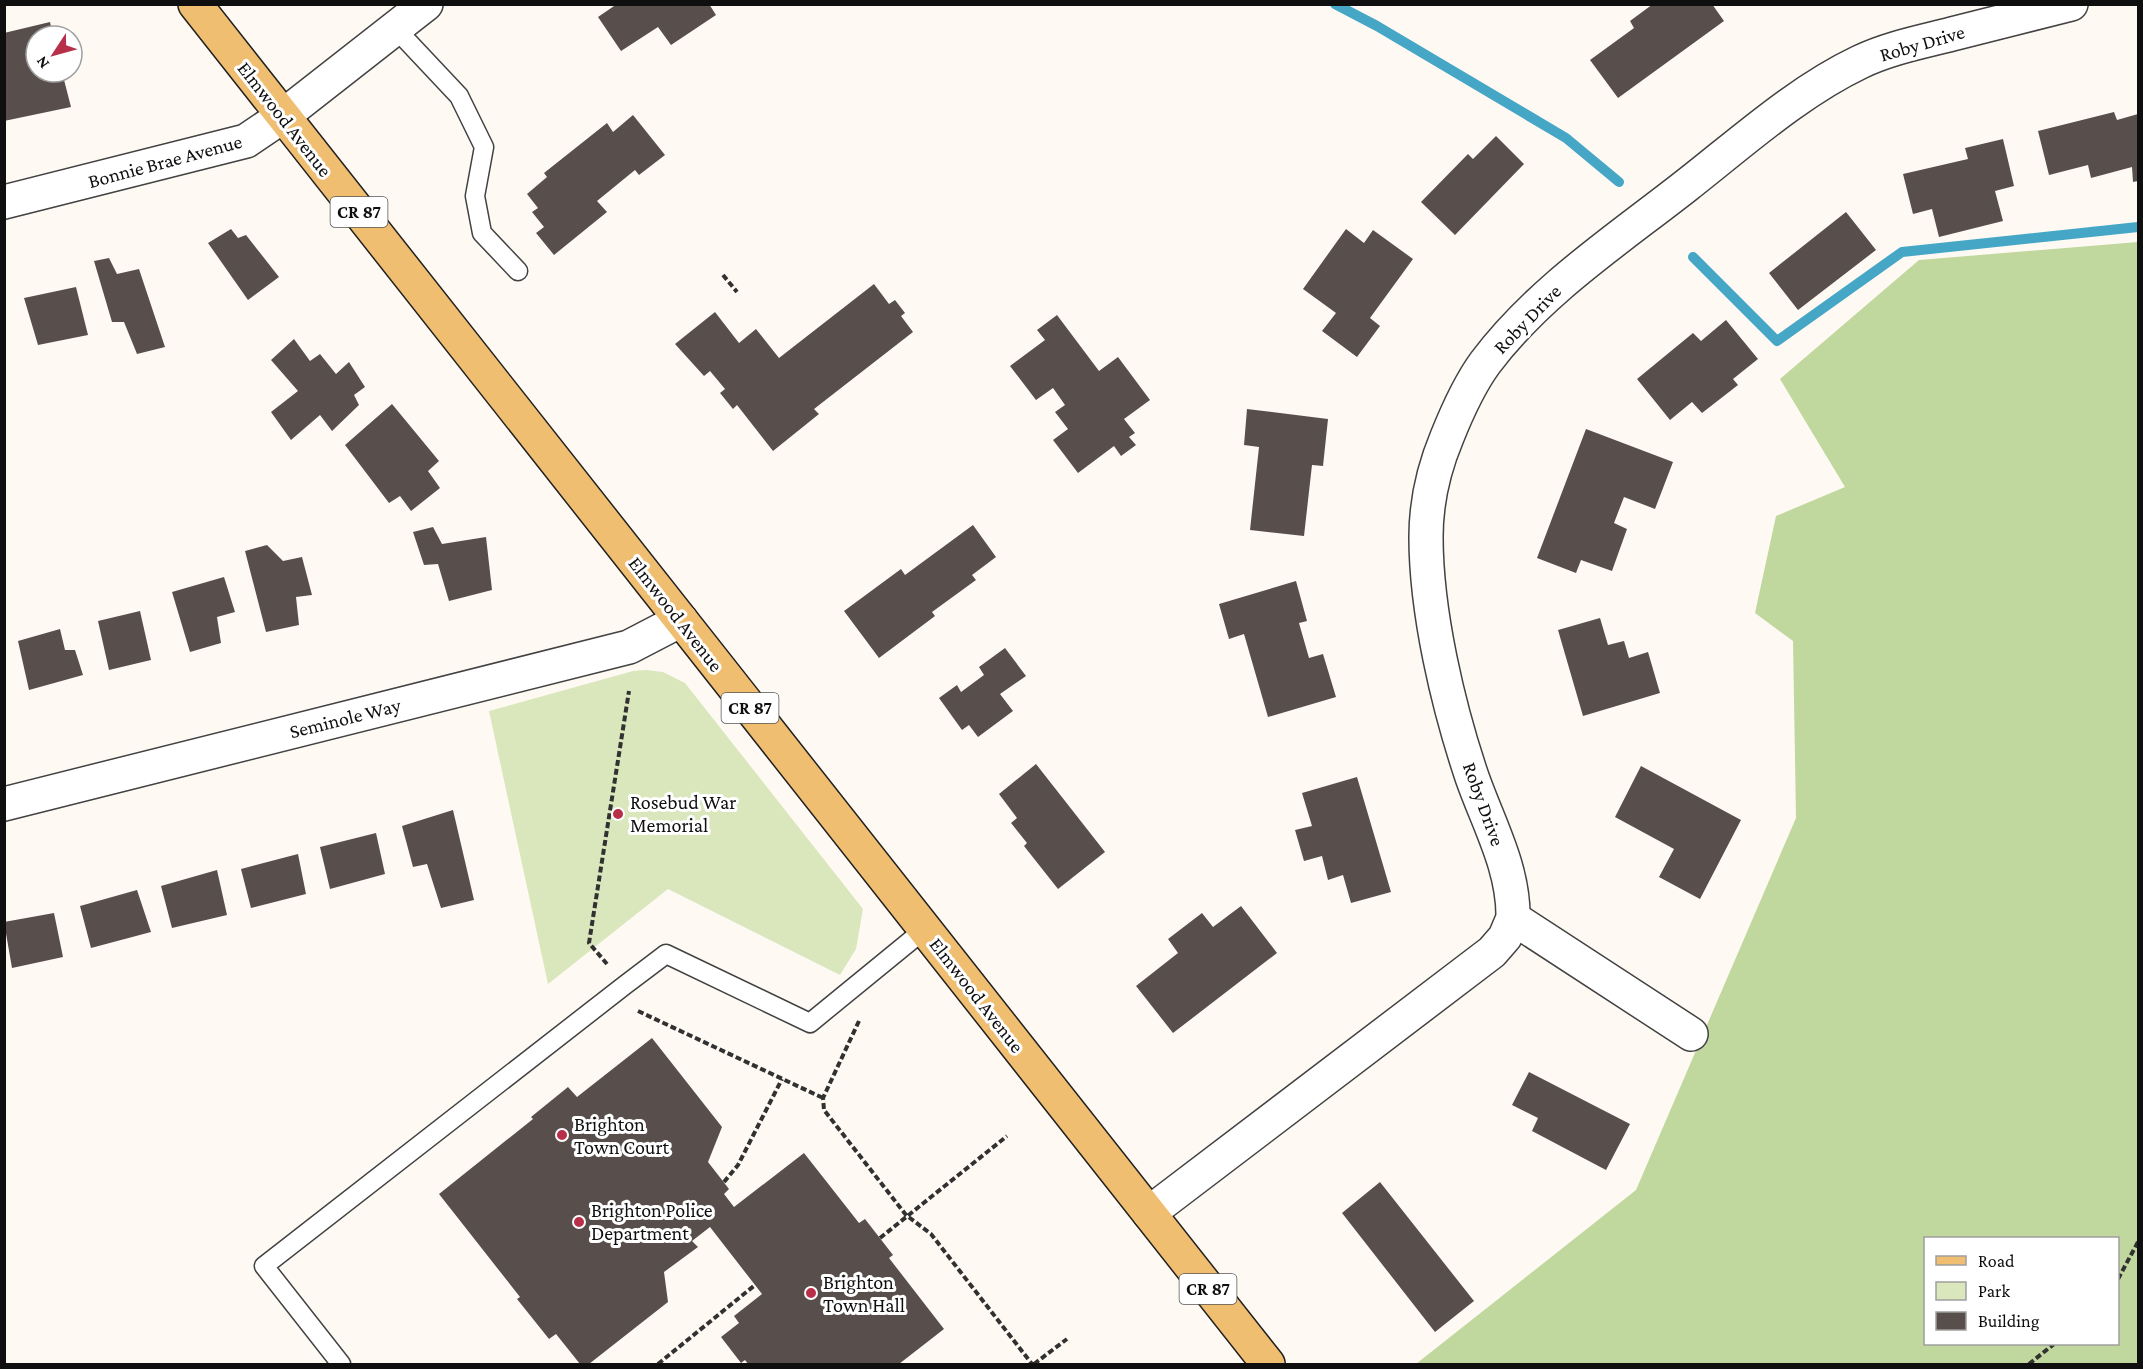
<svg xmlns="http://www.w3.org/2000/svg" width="2143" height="1369" font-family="'Crimson Pro',serif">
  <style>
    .green { fill: #dae7bd }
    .forest { fill: #c0d79e; fill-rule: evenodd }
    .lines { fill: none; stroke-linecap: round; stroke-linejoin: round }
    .stream { stroke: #45a6c6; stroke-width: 10 }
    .building { fill: #584f4c }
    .service-casing { stroke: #424242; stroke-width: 21 }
    .minor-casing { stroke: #424242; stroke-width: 36 }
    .primary-casing { stroke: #202020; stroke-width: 36 }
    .path { stroke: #313131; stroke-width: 4; stroke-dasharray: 6 3; stroke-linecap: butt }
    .service { stroke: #fff; stroke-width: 18 }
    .minor { stroke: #fff; stroke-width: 33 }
    .primary { stroke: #f0be71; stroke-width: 33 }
    .poi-dot { fill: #b82f4a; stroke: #fff; stroke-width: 2 }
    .labels { text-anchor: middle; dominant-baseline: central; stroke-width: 6; stroke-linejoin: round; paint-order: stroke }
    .shield { fill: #fff; stroke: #575757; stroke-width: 1.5 }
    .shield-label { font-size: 18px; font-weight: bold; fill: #0f0f0f }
    .street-label { font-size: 20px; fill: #0f0f0f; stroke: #fff }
    .poi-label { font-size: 20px; fill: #0f0f0f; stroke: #fff; text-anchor: start }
  </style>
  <rect width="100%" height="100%" fill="#fefaf3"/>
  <path class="green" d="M646,670L663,672L685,683L863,909L856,949L840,975L668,889L548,984L489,711L633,671Z"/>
  <path class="forest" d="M2138,242V1364H1416L1636,1190L1796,818L1793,641L1755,613L1776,516L1845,487L1780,379L1919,260ZM1926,1238H2118V1344H1926Z"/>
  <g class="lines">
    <path class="stream" d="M1335,4L1377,26L1566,138L1619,182
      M1693,257L1777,341L1902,252L2138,227"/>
  </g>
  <path class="building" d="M617,4H709L716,15L671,45L658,27L621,51L598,17Z
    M1653,4H1712L1724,21L1618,98L1590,60L1634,28L1630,21Z
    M50,22L53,36H36V72H62L71,107L4,121V33Z
    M2114,112L2117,120L2138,114V181L2133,182L2132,167L2091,178L2088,165L2049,175L2038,131Z
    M633,115L665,155L639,175L635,170L597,201L607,212L554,255L536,233L544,227L532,212L538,208L527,194L547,177L544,173L607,123L613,132Z
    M1496,136L1524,164L1455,235L1421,202L1468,154L1473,159Z
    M2003,139L2014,186L1995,191L2003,221L1939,237L1932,209L1913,214L1903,174L1968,159L1965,148Z
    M1846,212L1876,250L1798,310L1769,273Z
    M231,229L238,238L246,235L279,277L248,300L208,243Z
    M1346,229L1364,243L1373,230L1413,259L1370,318L1380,326L1357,357L1322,331L1336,313L1303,289Z
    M109,258L117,274L139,269L165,347L137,354L124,322H112L94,261Z
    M874,284L889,304L895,300L905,313L901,316L913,332L814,409L819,414L773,451L737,405L733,409L720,393L725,389L710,371L704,376L675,344L715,312L739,343L756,329L779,358Z
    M76,287L88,335L38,345L24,298Z
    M1057,315L1099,371L1118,357L1150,400L1124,419L1135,433L1129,437L1136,445L1121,456L1114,446L1078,473L1053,440L1068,429L1055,412L1065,405L1053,388L1036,400L1010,366L1045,340L1037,330Z
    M1726,320L1758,359L1733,379L1738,385L1702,413L1692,402L1670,420L1637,379L1693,333L1701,341Z
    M294,339L310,361L320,354L336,374L349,362L365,387L354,395L359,405L332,431L320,415L291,440L271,412L298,391L271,360Z
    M392,404L439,461L428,471L440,488L411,511L400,496L389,503L345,445Z
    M1247,409L1328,419L1323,466L1312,465L1304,536L1250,530L1259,447L1244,445Z
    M1586,429L1673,462L1655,509L1624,497L1614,523L1627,529L1612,571L1581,560L1576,573L1537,558Z
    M973,525L996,557L972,575L976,580L932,612L935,616L879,658L844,611L901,569L905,575Z
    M433,527L442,544L486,537L492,590L449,601L438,564L424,565L413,532Z
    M267,545L283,561L302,557L312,595L296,597L299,625L266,632L245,551Z
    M224,577L235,612L217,617L221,643L190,652L172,592Z
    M1296,581L1307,621L1299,623L1309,658L1323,654L1336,697L1268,717L1244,634L1229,639L1219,604Z
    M140,611L151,660L109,670L98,621Z
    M1600,618L1608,645L1624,641L1629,658L1648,652L1660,693L1583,716L1558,630Z
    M60,629L65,650H75L83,675L29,690L18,641Z
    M1005,648L1026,676L1000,694L1013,711L978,737L969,725L962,730L939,698L957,685L961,692L984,675L979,667Z
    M1036,764L1105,852L1058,889L1024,846L1027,843L1011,823L1017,818L999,794Z
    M1641,766L1741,820L1700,899L1659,877L1674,849L1615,817Z
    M1357,777L1391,892L1351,903L1343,875L1328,880L1322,856L1304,861L1295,830L1312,826L1302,793Z
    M453,810L474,900L441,908L427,864L413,867L402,826Z
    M376,833L385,874L330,889L320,847Z
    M298,854L306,894L251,908L241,869Z
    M217,870L227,915L172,928L161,886Z
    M137,890L151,932L91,948L80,906Z
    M1241,906L1277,953L1173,1033L1136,986L1178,953L1168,939L1202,913L1213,927Z
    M54,913L63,957L12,968L4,922Z
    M652,1038L722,1127L708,1162L729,1189L724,1194L734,1207L804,1153L859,1223L865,1219L893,1255L889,1258L944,1329L899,1364H748L745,1360L741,1363L721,1337L739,1323L734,1316L762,1294L710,1227L692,1241L698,1247L664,1272L668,1302L589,1364H580L556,1334L549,1339L517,1299L520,1297L439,1194L533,1119L531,1117L568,1087L577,1097Z
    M1529,1072L1630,1124L1606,1170L1532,1131L1538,1118L1512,1105Z
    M1380,1182L1474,1301L1435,1332L1342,1213Z"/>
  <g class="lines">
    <defs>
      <path id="service" d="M395,28L459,96L484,147L475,196L482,233L518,271
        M341,1364L264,1266L625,985L666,954L810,1023L925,929"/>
      <path id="minor" d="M4,202L246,141L283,116L426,4
        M4,804L629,647L681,620
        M1691,1034L1513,918C1514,868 1488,823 1472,777C1448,706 1426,612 1426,537C1426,503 1434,468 1447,437C1457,412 1469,385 1485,363C1539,291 1617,240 1687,185C1742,142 1797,92 1860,62C1889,48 1921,42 1952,34C1992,24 2031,14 2071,4
        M1149,1213L1492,952L1505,937L1513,918"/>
      <path id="primary" d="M195,4L1268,1364"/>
    </defs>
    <use href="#service" class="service-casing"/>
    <use href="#minor" class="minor-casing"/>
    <use href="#primary" class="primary-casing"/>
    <path class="path" d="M723,275L737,292
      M607,964L589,943L629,691
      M638,1011L823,1098
      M859,1021L823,1098L824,1110L906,1215L931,1234L1032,1364
      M724,1182L738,1165L782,1079
      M880,1238L1007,1136
      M2118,1279L2138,1242
      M658,1364L755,1285
      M1034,1364L1067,1339
      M2029,1364L2054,1344"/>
    <use href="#service" class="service"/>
    <use href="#minor" class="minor"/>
    <use href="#primary" class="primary"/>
  </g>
  <g class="poi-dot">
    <circle cx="618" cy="814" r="6"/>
    <circle cx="562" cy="1135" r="6"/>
    <circle cx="579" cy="1222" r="6"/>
    <circle cx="811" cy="1293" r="6"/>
  </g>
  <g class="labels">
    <g class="shield">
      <rect x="330.5" y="197" width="57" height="30" rx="4.5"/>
      <rect x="721.5" y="693" width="57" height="30" rx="4.5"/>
      <rect x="1179.5" y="1274" width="57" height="30" rx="4.5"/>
    </g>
    <g class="shield-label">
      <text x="359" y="212">CR 87</text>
      <text x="750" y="708">CR 87</text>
      <text x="1208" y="1289">CR 87</text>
    </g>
    <g class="street-label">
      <text transform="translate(1922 43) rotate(-16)">Roby Drive</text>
      <text transform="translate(285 119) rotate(52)">Elmwood Avenue</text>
      <text transform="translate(165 161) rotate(-15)">Bonnie Brae Avenue</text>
      <text transform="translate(1527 319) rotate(-46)">Roby Drive</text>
      <text transform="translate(676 614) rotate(52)">Elmwood Avenue</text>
      <text transform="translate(345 718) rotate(-14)">Seminole Way</text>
      <text transform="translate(1484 804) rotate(70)">Roby Drive</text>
      <text transform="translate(977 995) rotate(52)">Elmwood Avenue</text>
    </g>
    <g class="poi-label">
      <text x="630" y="802">Rosebud War<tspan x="630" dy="23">Memorial</tspan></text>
      <text x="574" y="1124">Brighton<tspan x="574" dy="23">Town Court</tspan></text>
      <text x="591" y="1210">Brighton Police<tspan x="591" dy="23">Department</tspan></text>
      <text x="823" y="1282">Brighton<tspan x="823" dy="23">Town Hall</tspan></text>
    </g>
  </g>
  <rect width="2143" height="1369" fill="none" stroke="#0f0f0f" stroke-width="12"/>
  <rect x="1924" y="1237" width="195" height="108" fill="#ffffff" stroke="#9f9f9f" stroke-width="1.5"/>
  <rect x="1936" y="1256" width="30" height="9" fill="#f0be71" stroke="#9f9f9f" stroke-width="1.5"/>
  <text x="1978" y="1267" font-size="18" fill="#0f0f0f">Road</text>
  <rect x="1936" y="1282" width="30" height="18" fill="#dae7bd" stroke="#9f9f9f" stroke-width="1.5"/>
  <text x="1978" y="1297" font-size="18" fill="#0f0f0f">Park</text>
  <rect x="1936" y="1312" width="30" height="18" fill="#584f4c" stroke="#9f9f9f" stroke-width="1.5"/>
  <text x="1978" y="1327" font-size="18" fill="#0f0f0f">Building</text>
  <g transform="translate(54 54) rotate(234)"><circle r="28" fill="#ffffff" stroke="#9f9f9f" stroke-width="1.5"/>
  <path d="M0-4.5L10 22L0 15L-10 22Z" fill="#b82f4a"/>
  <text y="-9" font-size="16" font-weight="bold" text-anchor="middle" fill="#0f0f0f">N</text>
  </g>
</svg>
